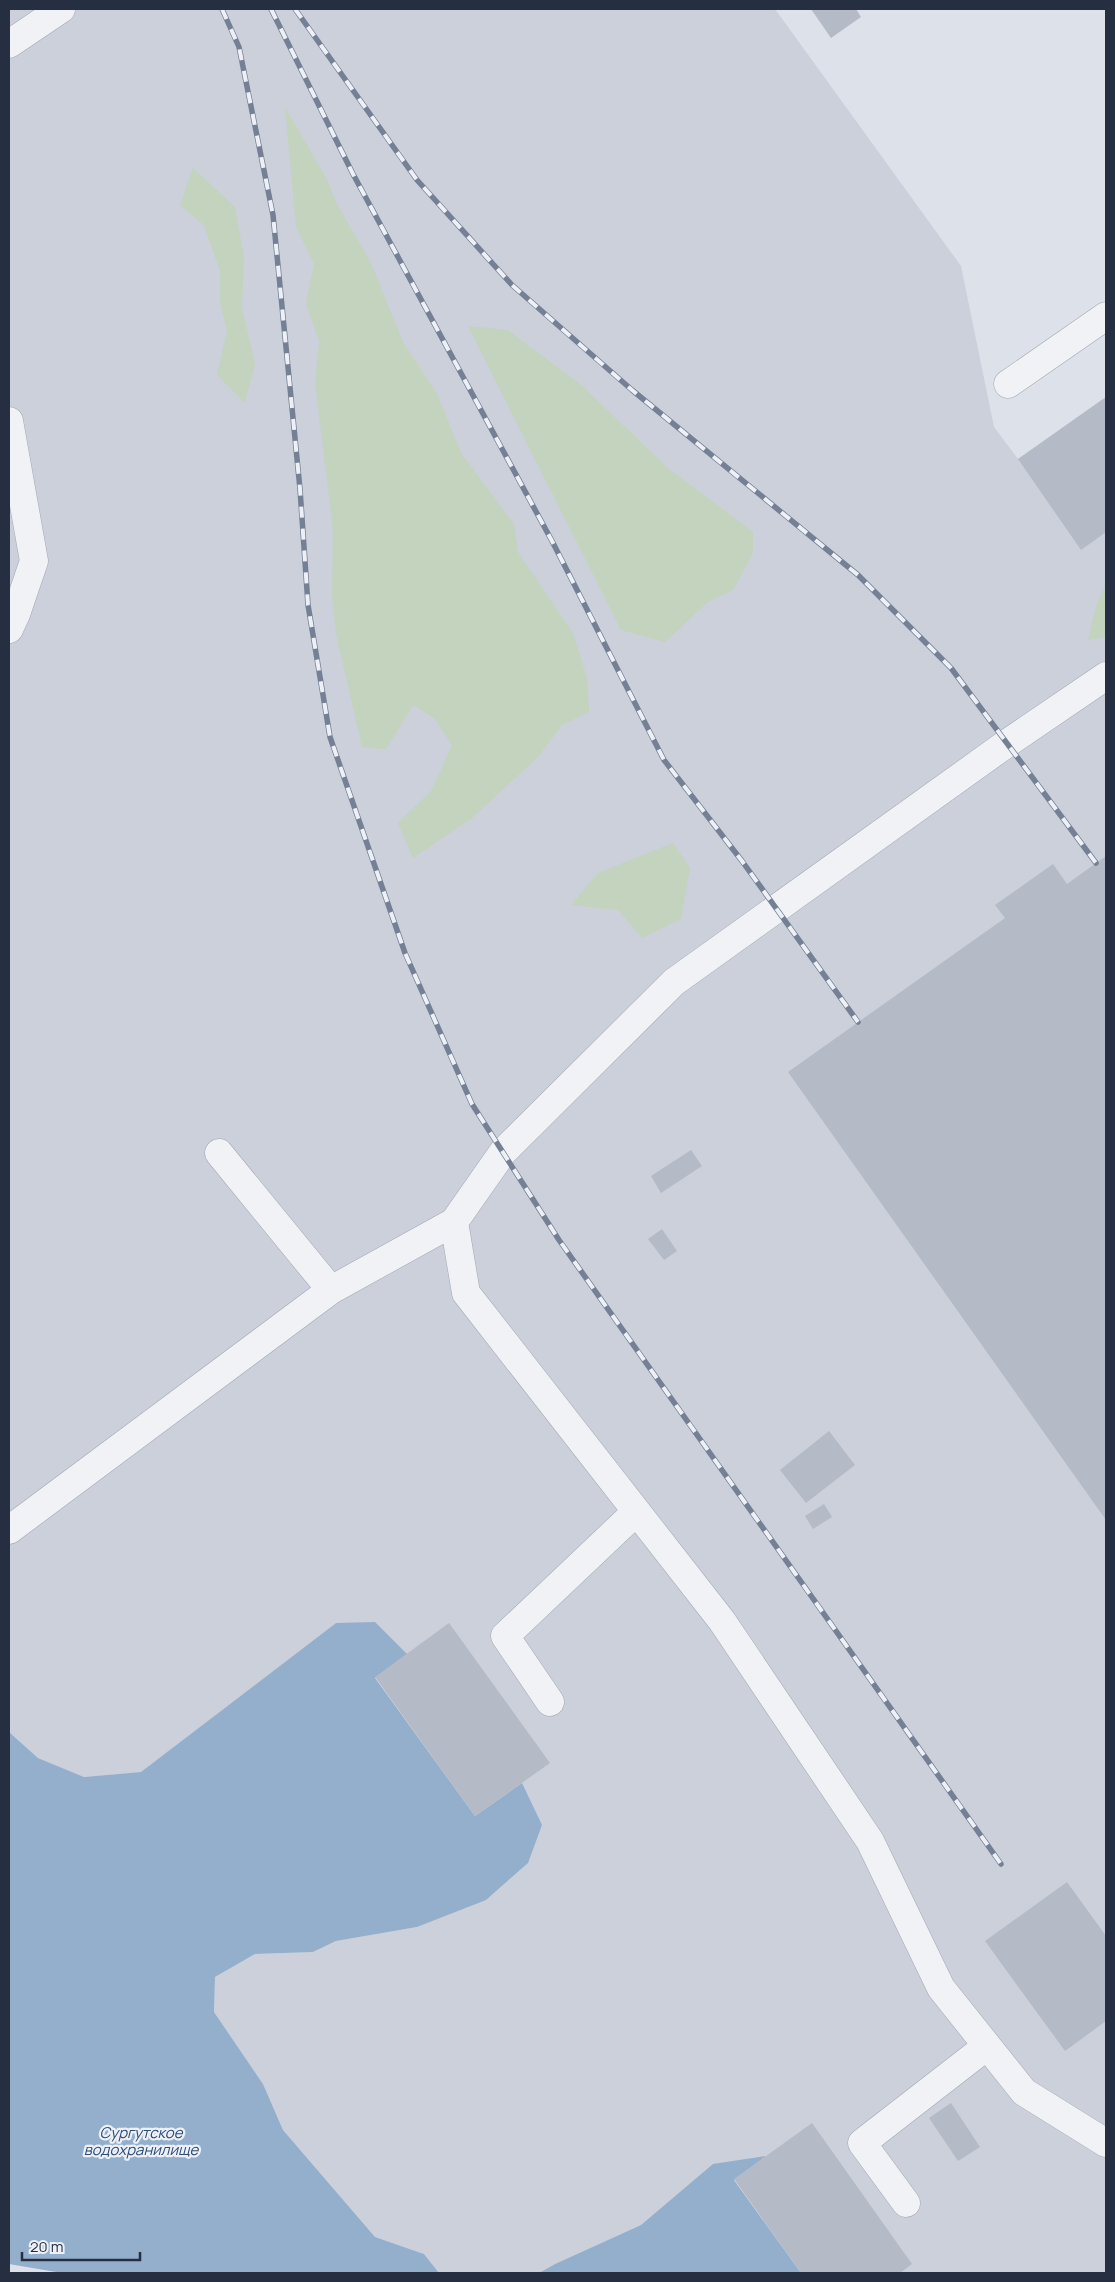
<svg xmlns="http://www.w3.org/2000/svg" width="1115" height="2282" font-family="Manrope,sans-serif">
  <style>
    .built { fill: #cbd0db }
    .green { fill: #c3d3bd }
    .water { fill: #94afcc }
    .building { fill: #b4bac6 }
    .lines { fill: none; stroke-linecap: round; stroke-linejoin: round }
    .minor-casing { stroke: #a2a8b3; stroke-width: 29 }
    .minor { stroke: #f0f2f6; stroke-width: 28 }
    .rail-casing { stroke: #758094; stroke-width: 5.5 }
    .rail { stroke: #edf0f6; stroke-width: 4; stroke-dasharray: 11; stroke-linecap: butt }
    .labels { text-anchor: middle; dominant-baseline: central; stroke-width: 4.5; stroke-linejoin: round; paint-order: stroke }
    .water-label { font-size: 15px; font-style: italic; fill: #2b4d78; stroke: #edf0f6 }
  </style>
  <rect width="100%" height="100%" fill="#dde1e9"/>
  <path class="built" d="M9,9H775L961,266L994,427L1018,459L1106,397V2273H801L734,2179L765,2157L713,2165L641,2225L555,2264L539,2273H439L424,2254L375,2237L283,2130L263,2084L214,2012L215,1977L255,1954L313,1952L336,1941L417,1927L522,1783L475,1816L336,1623L142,1772L84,1777L38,1758L9,1732Z"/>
  <path class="green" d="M285,107L325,176L337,204L371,263L403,342L437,394L461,453L514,524L518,552L573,633L587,678L589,712L562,725L538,757L472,818L413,858L398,823L432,790L452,745L434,718L413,705L386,749L362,747L336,634L332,595L333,530L315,383L319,341L306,304L314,264L296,227Z
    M193,168L235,207L244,257L242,308L255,364L245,403L217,375L227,331L220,303V271L204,225L180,205Z
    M468,326L508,330L580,384L669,469L753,532V553L733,590L708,602L665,642L621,630Z
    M1106,582V637L1088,640L1096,607Z
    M673,843L690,868L681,919L642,938L618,910L571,905L598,873Z"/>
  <path class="water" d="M375,1622L407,1654L375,1678L475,1816L522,1783L542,1825L528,1863L486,1900L417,1927L336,1941L313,1952L255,1954L215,1977L214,2012L263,2084L283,2130L375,2237L424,2254L439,2273H62L9,2264V1732L38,1758L84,1777L141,1772L336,1623Z
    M766,2156L734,2180L801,2273H539L555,2264L641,2225L713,2164Z"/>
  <path class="building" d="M811,9H856L861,17L831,38Z
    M1106,397V532L1081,550L1018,459Z
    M1106,856V1520L788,1072L1005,918L995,905L1053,864L1067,884Z
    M691,1150L702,1166L661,1193L651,1176Z
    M662,1229L677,1251L664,1260L648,1239Z
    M829,1431L855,1465L806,1503L780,1470Z
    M824,1504L832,1517L813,1529L805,1516Z
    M449,1623L550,1763L475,1816L375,1677Z
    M1067,1882L1106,1936V2021L1065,2051L985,1941Z
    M951,2103L980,2147L958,2161L929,2118Z
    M812,2123L912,2264L900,2273H801L734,2179Z"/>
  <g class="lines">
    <defs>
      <path id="minor" d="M9,44L61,9
        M1008,384L1106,316
        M9,421L34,561L16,614L9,629
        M1106,676L1006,744L674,982L503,1152L454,1222L466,1293L722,1621L870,1841L941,1988L1024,2092L1106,2143
        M219,1153L331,1290
        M9,1530L331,1290L454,1222
        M550,1702L505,1636L636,1512
        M906,2203L862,2143L987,2046"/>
    </defs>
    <use href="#minor" class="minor-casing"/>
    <use href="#minor" class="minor"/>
    <defs>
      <path id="rail" d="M222,9L239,47L273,215L300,489L308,605L330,737L405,953L472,1104L559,1240L1001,1864
        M271,9L353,174L552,541L664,760L742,861L858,1022
        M295,9L417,180L512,285L632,390L858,575L951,668L1096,863"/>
    </defs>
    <use href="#rail" class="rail-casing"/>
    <use href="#rail" class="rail"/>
  </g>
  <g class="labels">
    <g class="water-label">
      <text x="141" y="2132">Сургутское<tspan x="141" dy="17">водохранилище</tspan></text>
    </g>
  </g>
  <rect width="1115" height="2282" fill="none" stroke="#252f41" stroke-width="20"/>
  <path d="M22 2252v8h118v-8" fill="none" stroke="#252f41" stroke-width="2.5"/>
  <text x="30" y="2252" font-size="15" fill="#252f41" stroke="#edf0f6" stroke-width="4" paint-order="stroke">20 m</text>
</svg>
